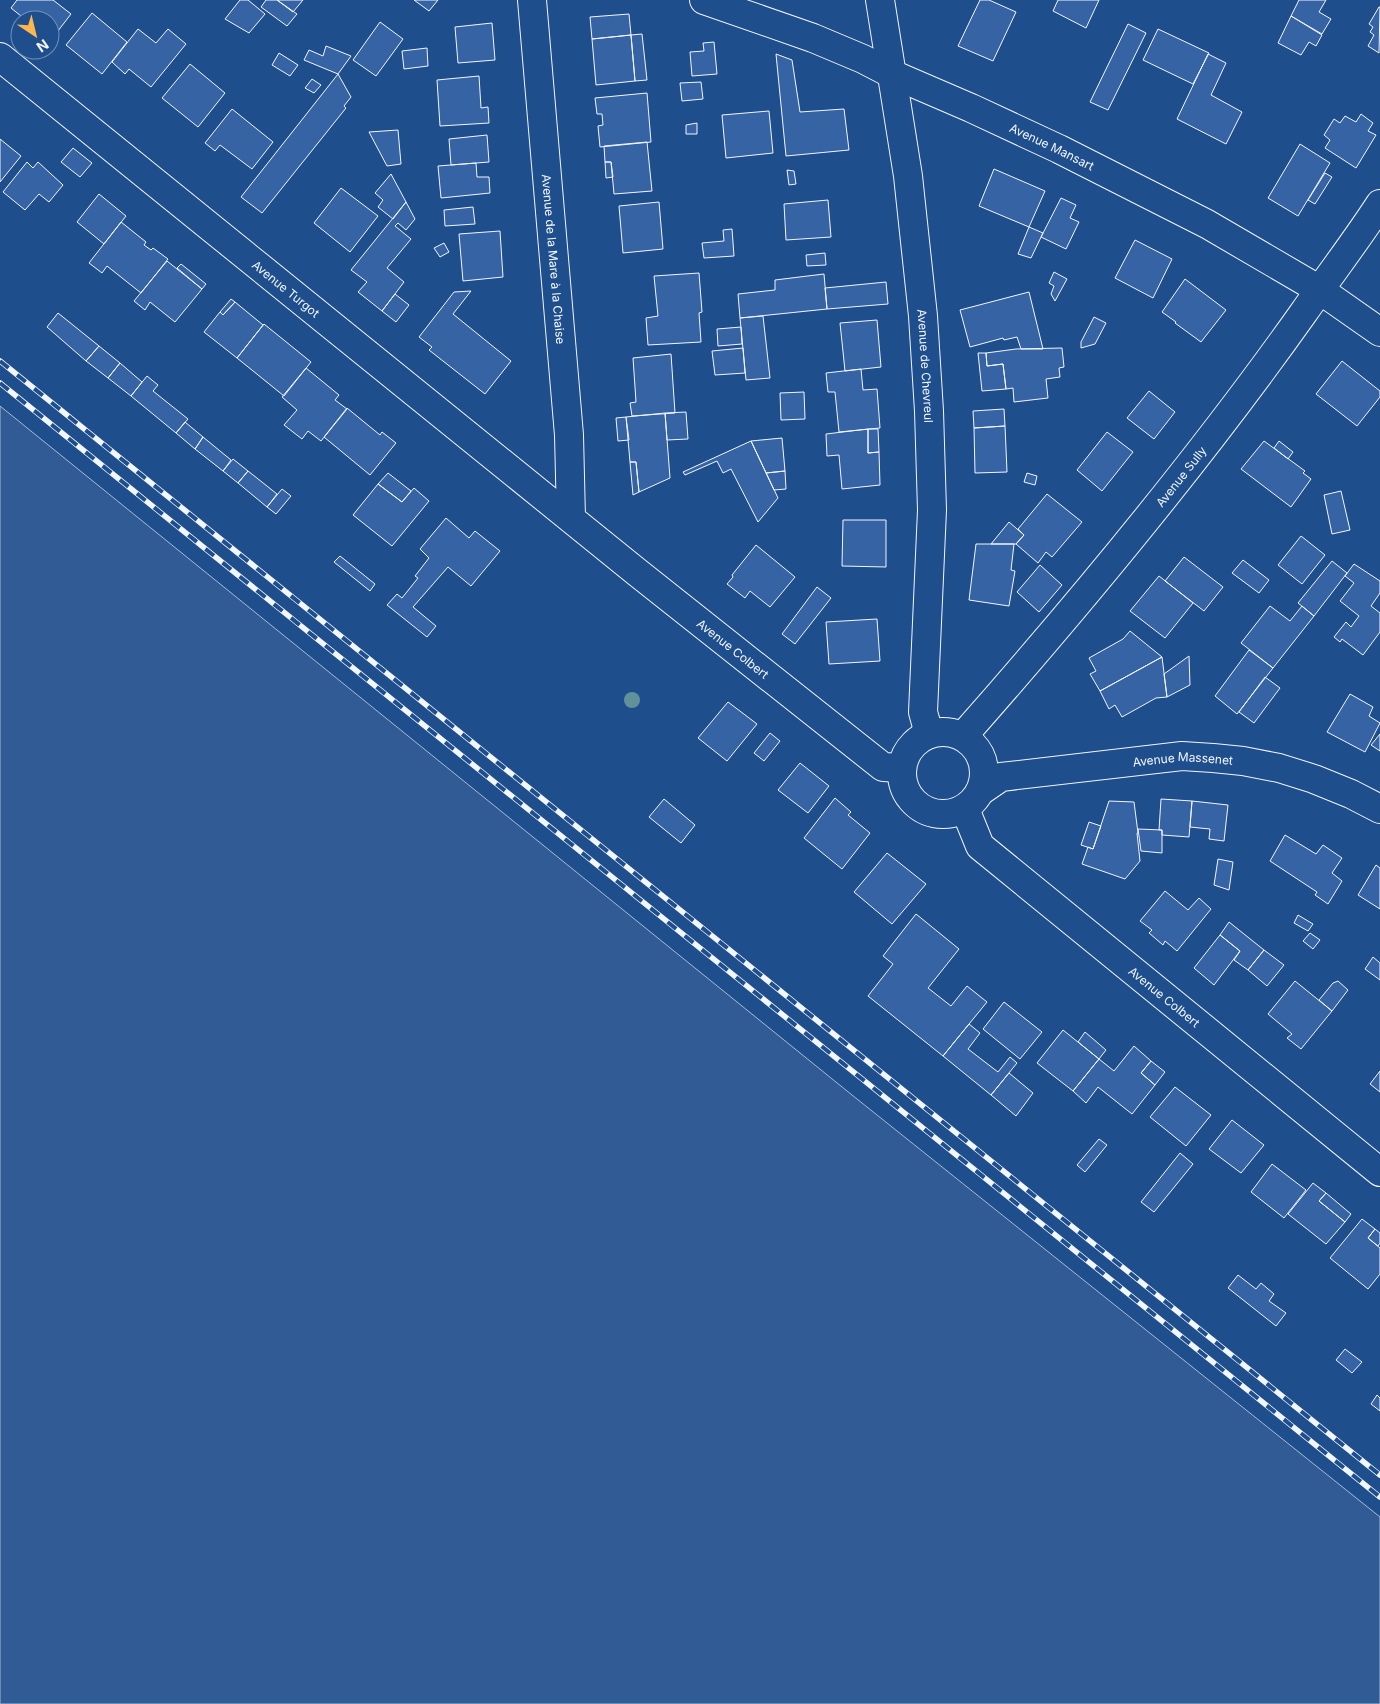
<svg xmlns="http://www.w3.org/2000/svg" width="1380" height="1704" font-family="Inter,sans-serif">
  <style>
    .green { fill: #305b95; stroke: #a8bbd7 }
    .building { fill: #3563a3; stroke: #f2f6ff }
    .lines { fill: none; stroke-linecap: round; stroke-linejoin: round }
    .minor-casing { stroke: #f2f6ff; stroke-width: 30 }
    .minor { stroke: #1f4e8c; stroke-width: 28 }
    .rail-casing { stroke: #f2f6ff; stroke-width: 5.5 }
    .rail { stroke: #1f4e8c; stroke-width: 4; stroke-dasharray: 11; stroke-linecap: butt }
    .tree { fill: #61919a }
    .labels { text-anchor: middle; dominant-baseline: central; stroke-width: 4; stroke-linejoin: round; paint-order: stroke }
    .street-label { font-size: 12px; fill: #f2f6ff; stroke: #1f4e8c }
  </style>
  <rect width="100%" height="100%" fill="#1f4e8c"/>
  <path class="green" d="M0,406L852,1095L1380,1517V1704H0Z"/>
  <path class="building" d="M17,0H53L71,14L51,40L50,20H26L11,8Z
    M240,0H248L265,14L249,33L225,19Z
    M266,0H277L297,14L287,26L261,7Z
    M277,0H303L293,12Z
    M414,0H438L429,11Z
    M980,0H989L1016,12L993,61L958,46Z
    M1058,0H1099L1086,28L1053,11Z
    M1299,0H1326L1319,12L1331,19L1322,34L1291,16Z
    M1379,7H1380L1379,53L1368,46L1374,35L1370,32L1373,27L1369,24Z
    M92,13L127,42L102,74L66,45Z
    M629,14L631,35L592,39L590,17Z
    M1291,16L1322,35L1316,46L1309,42L1301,55L1278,43Z
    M380,22L403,39L376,76L353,60Z
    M492,23L495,60L458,63L455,27Z
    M1128,24L1146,33L1108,110L1090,102Z
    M138,29L156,43L168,29L186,44L151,87L129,69L125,74L112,62Z
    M1158,29L1209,53L1193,84L1143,60Z
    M642,34L647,80L635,81L631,35Z
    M631,35L635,81L596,85L592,39Z
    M714,42L717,74L692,76L690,52L704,51L703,43Z
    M326,46L351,56L338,74L304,60L309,50L323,56Z
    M427,48L428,66L404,69L402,51Z
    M279,53L298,65L290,76L272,65Z
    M776,54L792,60L800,112L844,109L849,150L786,156Z
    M1208,54L1226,63L1211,95L1242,112L1226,144L1177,119Z
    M190,64L225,93L198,127L162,98Z
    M338,74L351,97L344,106L346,108L262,213L241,197Z
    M479,76L481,108L488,107L489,123L440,126L437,80Z
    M312,79L321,85L314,93L305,88Z
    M701,82L703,99L682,101L680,83Z
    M647,93L651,142L600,147L598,126L603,125L602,114H597L595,98Z
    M232,109L273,142L252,169L220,145L215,151L205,143Z
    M769,111L773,153L726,158L722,115Z
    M1361,114L1373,123L1368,131L1376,135L1356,168L1325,148L1330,140L1324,135L1334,119L1340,123L1345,116L1356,122Z
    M697,123V134H686V125Z
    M398,130L401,164L387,166L369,132Z
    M487,135L489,162L451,165L449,139Z
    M0,139L21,156L0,182Z
    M647,142L652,191L614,194L611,162H605L604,146Z
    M1300,144L1330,163L1298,216L1268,198Z
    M73,148L92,163L80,177L61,162Z
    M27,162L33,168L38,162L63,185L49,202L39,194L25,210L3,192Z
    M605,162H611L613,177L606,178Z
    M476,163L477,177H489L490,193L441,198L438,166Z
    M994,169L1045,191L1029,227L979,206Z
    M787,170L794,171L796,184L789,185Z
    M1325,173L1332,177L1315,204L1308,200Z
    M391,174L406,202L393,219L378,207L383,200L375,193Z
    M341,188L378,216L350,252L314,223Z
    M99,194L126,216L104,244L77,222Z
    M1061,198L1076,205L1070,218L1079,222L1066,249L1041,237Z
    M828,200L831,237L786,240L784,204Z
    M406,202L415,219L406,230L398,223L395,226L411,239L387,268L404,282L382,311L358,292L367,282L351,270Z
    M659,202L663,249L623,253L619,206Z
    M473,207L475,224L445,226L444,210Z
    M121,222L146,242L144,245L151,250L153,248L168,259L141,293L107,266L102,273L89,263Z
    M1029,227L1043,233L1031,258L1018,254Z
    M732,229L734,256L704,258L702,243L724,241L723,230Z
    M500,231L503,277L463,281L459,234Z
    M1135,240L1172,259L1153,298L1115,278Z
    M444,243L449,252L440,257L434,248Z
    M825,253L826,265L807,266L806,255Z
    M167,261L202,289L175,322L150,302L145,310L134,301Z
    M181,264L206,284L202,289L177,268Z
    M1054,272L1067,279L1055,301L1051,294L1054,286L1049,283Z
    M699,273L702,312L699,313L701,342L648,345L646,318L658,316L654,276Z
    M824,274L827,309L740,318L738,294L775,290V280Z
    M1185,279L1226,310L1201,342L1175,323L1176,322L1162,312Z
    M886,282L888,304L827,309L825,288Z
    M471,291L453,314L511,361L485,394L429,350L432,347L419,337L454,292Z
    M1029,292L1043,349H1021L1017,337L1004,340L1003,338L970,347L960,310Z
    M395,294L409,305L396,322L382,311Z
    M231,299L235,302L223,315L220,312Z
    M235,302L263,325L237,358L204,332L220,312L223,315Z
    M58,313L99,346L86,361L47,327Z
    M763,316L770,378L746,380L740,318Z
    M1094,317L1106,323L1095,344L1081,348V342Z
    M877,320L881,367L845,371L840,323Z
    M264,324L311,362L284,396L237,358Z
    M741,327L742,344L718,346L717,329Z
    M99,346L120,363L108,378L86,361Z
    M743,348L745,373L715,375L712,351Z
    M1062,348L1064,367L1059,368L1060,377L1046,379L1048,398L1014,402L1013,388L1006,389L1003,364L987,366L986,353L1016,349Z
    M978,353H986L987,366L1003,364L1006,389L982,391Z
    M671,354L675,413L632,416L630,403L636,402L633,358Z
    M1342,361L1380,391V397L1357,426L1316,394Z
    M120,363L142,382L131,396L108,378Z
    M306,368L339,395L335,400L347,409L321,441L308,431L302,439L284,425L297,410L282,397Z
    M861,369L863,390L877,389L880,428L839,432L835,392H828L826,373Z
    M147,376L158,385L153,391L188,419L176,433L131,396Z
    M1149,391L1175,412L1154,439L1127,418Z
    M804,392L805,419L781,420L780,393Z
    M347,408L380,435L382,432L396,443L370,475L324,437Z
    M1004,409L1005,426L974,428L973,411Z
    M686,412L688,439L667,440L665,413Z
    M665,413L670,478L639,492L636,462H630L626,417Z
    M626,417L629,440L618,441L616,418Z
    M185,422L203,437L195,449L176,433Z
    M1005,426L1007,472L975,473L974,428Z
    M868,429V453L879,452L880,485L842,489L839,455L827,456L826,434Z
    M868,429H878L879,452L868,453Z
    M1107,432L1133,452L1102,491L1077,470Z
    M203,437L231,460L223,471L195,449Z
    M782,438L785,471L766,473L751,441Z
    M751,441L778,498L758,522L731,469L723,473L717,461L685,475L683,472Z
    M1264,441L1305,471L1303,473L1311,479L1291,507L1241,469Z
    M1279,441L1293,452L1288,459L1274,448Z
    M233,459L248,471L238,483L223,471Z
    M630,462H636L639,492L633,495Z
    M248,471L277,494L267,507L238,483Z
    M785,471L786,489L774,490L766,473Z
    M388,473L411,491L402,502L378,484Z
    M1027,473L1037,476L1035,485L1024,482Z
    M378,484L402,502L414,488L429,501L392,546L353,515Z
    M282,489L291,496L276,514L267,507Z
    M1341,491L1350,530L1332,534L1324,495Z
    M1047,494L1082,522L1052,557L1046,552L1038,563L1016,544L1024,535L1018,529Z
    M446,518L469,538L475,531L500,551L471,586L448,567L413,607L436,626L427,637L387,605L397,594L402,598L418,578L415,576L429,558L420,549Z
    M843,520H886V567L842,566Z
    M1009,522L1024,535L1016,544H991Z
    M1301,536L1325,555L1302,584L1278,565Z
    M976,544H1014L1011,570L1015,571L1009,606L969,600Z
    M756,545L795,577L770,607L750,591L745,598L727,584L733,577L732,575Z
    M340,556L375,584L370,591L334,562Z
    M1184,557L1223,587L1204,611L1165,581Z
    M1243,560L1269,580L1259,593L1232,573Z
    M1332,561L1347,573L1314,616L1298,603Z
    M1354,564L1380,581V593L1371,606L1380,613V632L1363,655L1342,639L1340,642L1334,637L1346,622L1351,627L1359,616L1340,601L1354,583L1345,576Z
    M1040,565L1062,585L1039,612L1017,592Z
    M1159,576L1193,603L1165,638L1130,611Z
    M817,587L831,598L795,644L782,634Z
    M1270,606L1290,621L1302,606L1314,616L1273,668L1241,643Z
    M877,619L880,661L829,664L826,622Z
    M1130,631L1162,657L1100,691L1090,674L1096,671L1089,658L1123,639Z
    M1249,650L1273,668L1237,714L1215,696Z
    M1189,656L1190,685L1167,697L1164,674Z
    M1162,657L1167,697L1156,698L1122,717L1115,705L1109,709L1100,691Z
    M1265,677L1280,688L1254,723L1239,712Z
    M1350,694L1373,707L1369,716L1380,723L1365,752L1327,732Z
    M728,702L757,724L727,761L698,738Z
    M770,733L780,741L764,761L754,753Z
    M1380,734V751L1371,745Z
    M800,763L829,786L808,813L778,790Z
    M835,798L851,812L848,815L870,833L842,869L804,838Z
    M664,799L695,825L681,843L649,817Z
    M1161,799L1192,801L1189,837L1162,835V830H1159Z
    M1109,801L1134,802L1138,833H1137L1140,861L1125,879L1082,864L1088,847L1093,849Z
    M1192,801L1228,805L1224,841L1209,839L1210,829L1190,827Z
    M1089,822L1101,826L1093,849L1081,845Z
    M1138,829L1162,830V853L1141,851Z
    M1285,835L1316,854L1323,845L1342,858L1332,873L1342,881L1328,904L1315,895L1317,892L1270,861Z
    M887,853L926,884L892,924L854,892Z
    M1218,859L1233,862L1229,890L1214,885Z
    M1376,865L1380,868V909L1358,895Z
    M1165,891L1188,910L1199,898L1211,909L1177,951L1165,941L1163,945L1149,933L1152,930L1140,921Z
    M916,914L959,949L928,988L951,1006L967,986L987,1002L943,1056L868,996L893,964L883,956Z
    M1298,915L1313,924L1308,931L1294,923Z
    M1229,922L1264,950L1248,970L1234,960L1240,951L1220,935Z
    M1310,933L1320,940L1313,949L1303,941Z
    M1220,935L1240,951L1214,985L1194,968Z
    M1264,950L1284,965L1267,986L1248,970Z
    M1373,957L1380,963V980L1365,969Z
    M1295,981L1332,1011L1301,1049L1287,1038L1292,1034L1268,1014Z
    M1338,981L1348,990L1332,1011L1319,1000L1333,983Z
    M1004,1002L1042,1032L1020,1059L983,1029Z
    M969,1024L980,1033L968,1049L998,1072L1010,1057L1017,1063L991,1095L943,1056Z
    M1063,1030L1099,1059L1073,1091L1037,1063Z
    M1085,1032L1106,1050L1099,1059L1078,1042Z
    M1134,1046L1151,1061L1141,1073L1155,1085L1132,1114L1098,1087L1086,1103L1073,1091L1099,1059L1114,1071Z
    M1151,1061L1165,1072L1155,1085L1141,1073Z
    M1380,1071V1092L1370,1084Z
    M1009,1073L1033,1093L1016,1116L991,1095Z
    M1175,1087L1211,1115L1186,1146L1150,1117Z
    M1232,1120L1264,1145L1241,1173L1209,1149Z
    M1099,1139L1107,1145L1085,1172L1077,1165Z
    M1180,1153L1193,1164L1154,1212L1141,1202Z
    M1272,1164L1306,1190L1284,1218L1251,1192Z
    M1313,1183L1326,1193L1319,1201L1345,1222L1326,1244L1288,1214Z
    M1326,1193L1351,1214L1345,1222L1319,1201Z
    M1362,1219L1375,1229L1368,1238L1380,1248V1274L1368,1289L1330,1258Z
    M1375,1229L1380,1233V1243L1378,1246L1368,1238Z
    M1238,1275L1256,1289L1261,1283L1274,1294L1269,1301L1286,1313L1276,1326L1228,1288Z
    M1345,1349L1362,1362L1352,1373L1336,1360Z
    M1377,1395L1380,1398V1411L1371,1404Z"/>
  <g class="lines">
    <defs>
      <g id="minor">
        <path id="s1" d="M532,0L569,435L571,518"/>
        <path id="s2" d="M704,0L813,38L863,59L892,74L971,108L1059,149L1207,224L1320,290L1380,332"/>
        <path id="s3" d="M880,0L908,176L923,316L929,411L932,510L923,712L929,734"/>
        <path id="s4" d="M0,57L638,573L883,767L902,768"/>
        <circle cx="943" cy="773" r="41"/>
        <path id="s5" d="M963,736C1083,600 1199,460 1304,312C1329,276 1356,241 1380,204"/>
        <path id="s6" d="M982,790L1001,777L1182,756L1213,758L1243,761L1279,768L1314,779L1351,794L1380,809"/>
        <path id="s7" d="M965,809L980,846L1380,1172"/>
      </g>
    </defs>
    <use href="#minor" class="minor-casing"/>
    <use href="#minor" class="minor"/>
    <defs>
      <path id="rail" d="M0,361L1380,1475
        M0,383L1380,1497"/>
    </defs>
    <use href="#rail" class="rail-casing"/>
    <use href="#rail" class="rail"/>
  </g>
  <circle class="tree" cx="632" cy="700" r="8"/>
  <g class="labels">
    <g class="street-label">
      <text stroke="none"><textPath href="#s2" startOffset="378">Avenue Mansart</textPath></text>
      <text stroke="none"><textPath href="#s1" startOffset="260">Avenue de la Mare à la Chaise</textPath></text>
      <text stroke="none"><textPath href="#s4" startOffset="368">Avenue Turgot</textPath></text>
      <text stroke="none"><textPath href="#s3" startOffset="369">Avenue de Chevreul</textPath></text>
      <text stroke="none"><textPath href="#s5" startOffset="339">Avenue Sully</textPath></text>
      <text stroke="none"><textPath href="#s4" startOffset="942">Avenue Colbert</textPath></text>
      <text stroke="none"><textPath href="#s6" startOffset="206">Avenue Massenet</textPath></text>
      <text stroke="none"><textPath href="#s7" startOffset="278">Avenue Colbert</textPath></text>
    </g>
  </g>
  <g transform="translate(35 35) rotate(145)"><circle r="24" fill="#1f4e8c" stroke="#7391ba"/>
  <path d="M0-4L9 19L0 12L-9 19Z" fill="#ffb74d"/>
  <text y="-8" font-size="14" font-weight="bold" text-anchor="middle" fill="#f2f6ff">N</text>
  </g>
</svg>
